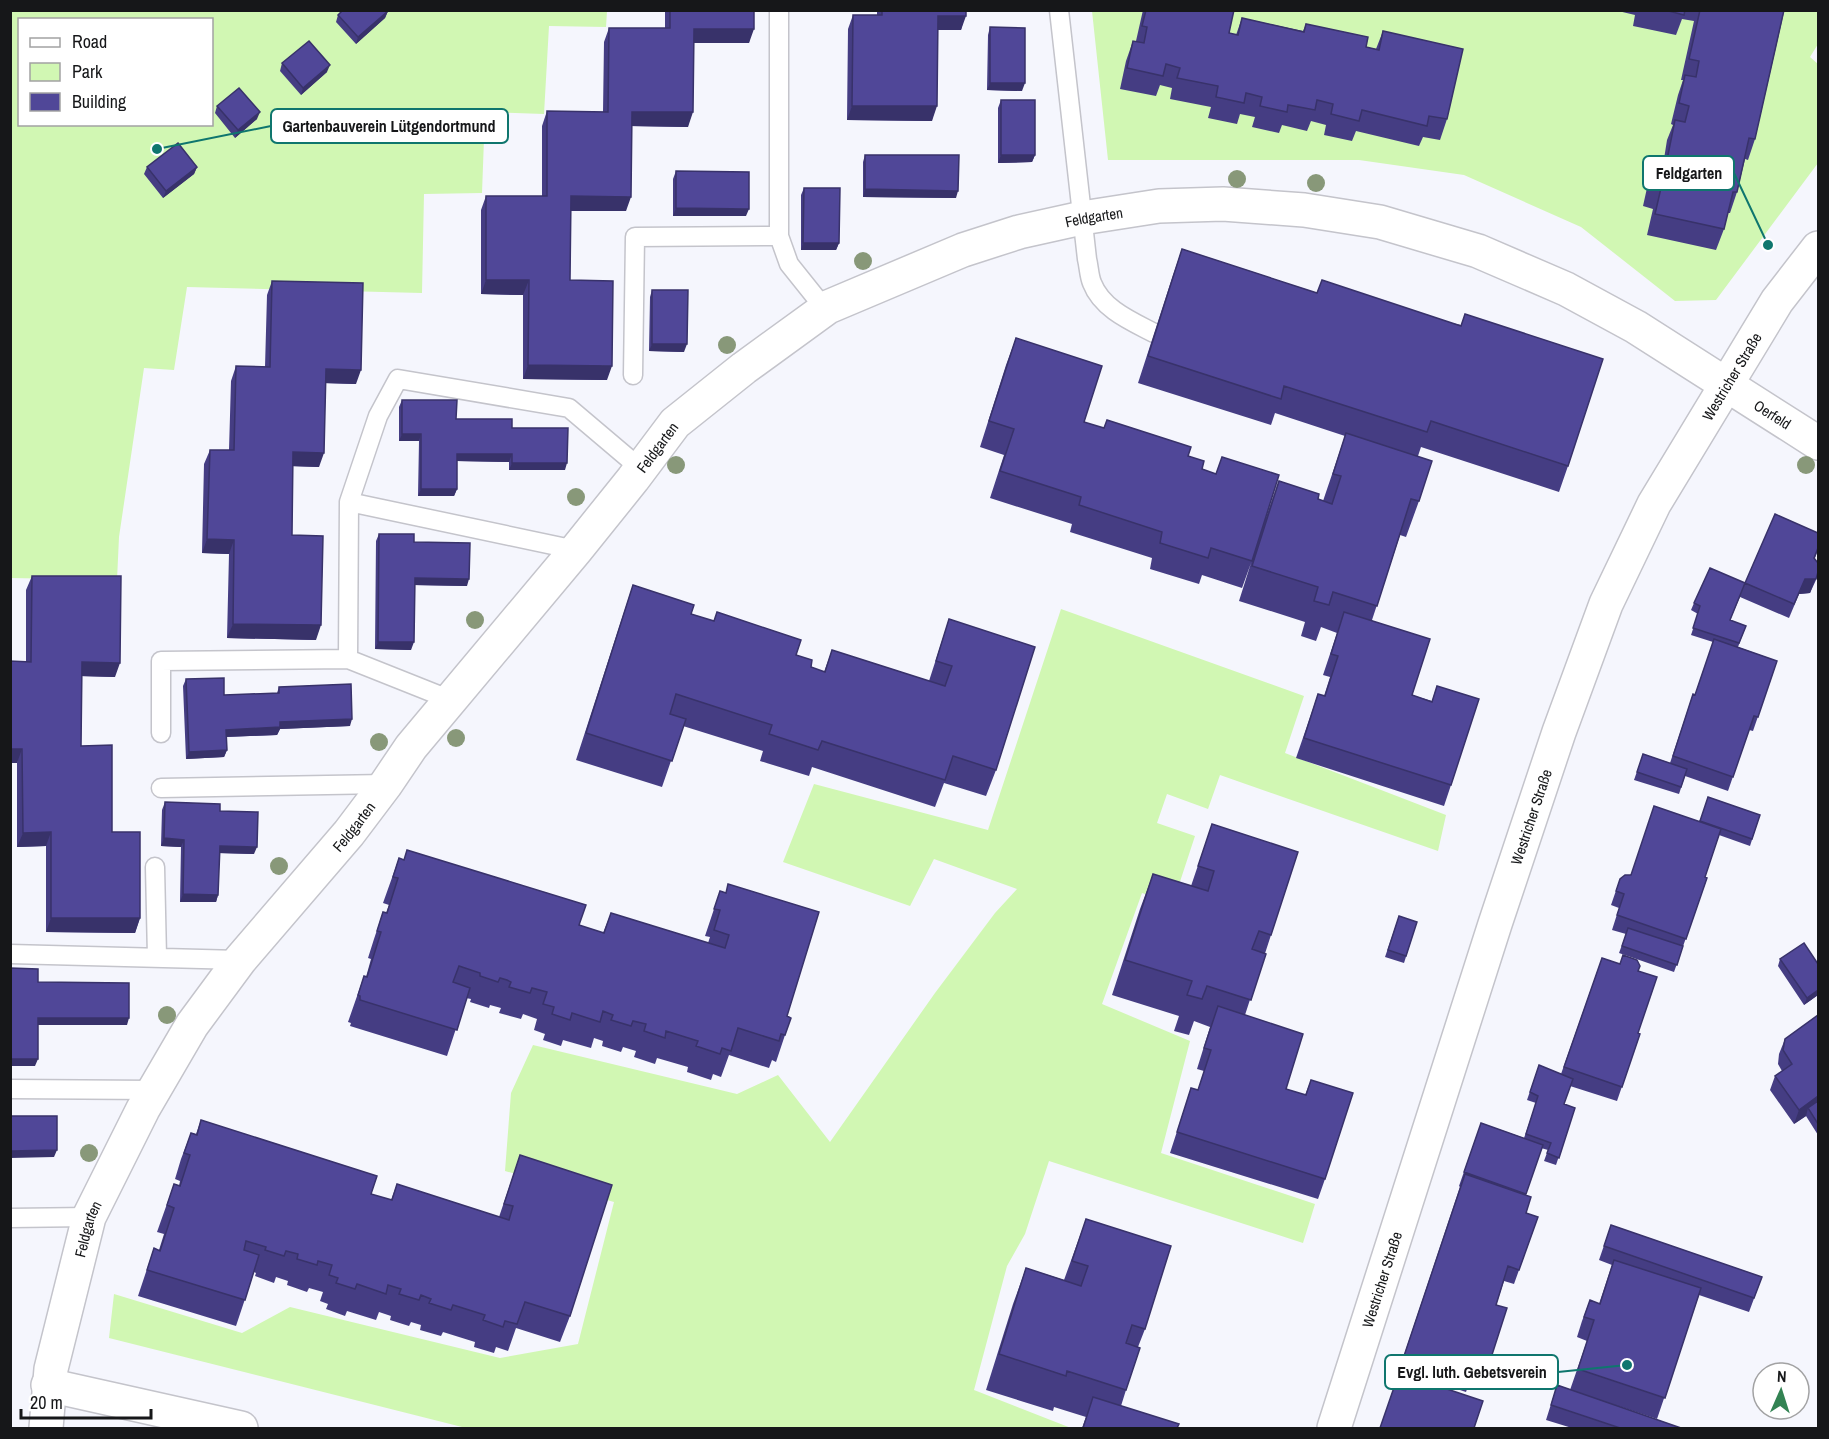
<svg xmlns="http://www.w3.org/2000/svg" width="1829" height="1439" font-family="'Archivo Narrow',sans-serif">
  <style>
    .green { fill: #d1f7b3; fill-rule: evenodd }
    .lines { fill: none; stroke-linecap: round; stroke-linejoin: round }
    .lane-casing { stroke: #c4c4cb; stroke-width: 21 }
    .street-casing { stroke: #c4c4cb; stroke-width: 36 }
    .secondary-casing { stroke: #c4c4cb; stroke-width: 36 }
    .lane { stroke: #fff; stroke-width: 18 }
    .street { stroke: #fff; stroke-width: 33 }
    .secondary { stroke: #fff; stroke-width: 33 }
    .tree { fill: #889879 }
    .wall { fill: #453d83 }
    .shaded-wall { fill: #38326a }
    .building { fill: #504798; stroke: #38326a; stroke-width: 1.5 }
    .labels { text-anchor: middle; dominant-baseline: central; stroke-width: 6; stroke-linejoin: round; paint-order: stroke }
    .street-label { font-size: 15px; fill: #161719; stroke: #fff }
    .leader { fill: none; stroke: #0f766e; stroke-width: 2 }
    .callout-dot { fill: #0f766e; stroke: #fff; stroke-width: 2 }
    .callout { fill: #fff; stroke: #0f766e; stroke-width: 2 }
    .callout-label { font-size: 16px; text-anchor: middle; font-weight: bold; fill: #161719 }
  </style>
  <rect width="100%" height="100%" fill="#f5f6fd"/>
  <path class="green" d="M10,11H607L606,27L549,26L544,114L485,112L482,193L424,194L422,293L187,287L174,370L144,368L119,537L117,580L11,578ZM20,20H212V124H20Z
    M1092,11H1818V44L1810,57L1818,64V163L1716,300L1675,301L1581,227L1464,175L1359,160H1108Z
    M1061,609L1304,696L1285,753L1446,815L1438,851L1220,775L1208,809L1167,794L1157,823L1195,836L1173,903L1142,893L1102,1004L1190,1041L1161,1153L1315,1204L1303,1243L1049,1161L1025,1234L1007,1266L974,1390L1071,1428H466L109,1338L114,1294L242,1333L290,1307L500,1358L578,1344L614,1202L505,1171L511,1093L533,1045L737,1094L778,1075L830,1142L935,993L995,913L1017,889L934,859L910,906L783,862L814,784L988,830Z"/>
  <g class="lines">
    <defs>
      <path id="lane" d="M779,10V236L789,264L825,309
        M1059,10L1087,259C1089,267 1089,276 1092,283C1102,309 1131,321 1154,333
        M633,375L635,237L779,236
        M576,550L349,502L378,416L398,379L569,408L641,469
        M348,659L349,502
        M161,733V661L348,659L451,700
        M161,788L386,784
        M155,867L157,957
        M10,954L240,960
        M10,1089L154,1090
        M10,1218L89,1217"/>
      <g id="street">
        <path d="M48,1385L241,1428"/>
        <path id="s1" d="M46,1428L51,1369L89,1217L143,1109L192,1025L240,960L349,833L386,784L411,747L576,550L633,479L675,423L744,368L828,307L963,250L1019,232L1082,218L1159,206L1223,204L1304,210L1380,222L1478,251L1566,289L1636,327L1818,443"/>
      </g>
      <g id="secondary">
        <path id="s2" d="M1334,1428L1495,924L1559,732L1606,604L1654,504L1777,301L1818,248"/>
      </g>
    </defs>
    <use href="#lane" class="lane-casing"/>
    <use href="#street" class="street-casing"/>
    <use href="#secondary" class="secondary-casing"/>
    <use href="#lane" class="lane"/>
    <use href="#street" class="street"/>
    <use href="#secondary" class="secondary"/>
  </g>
  <g class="tree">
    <circle cx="1237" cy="179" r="9"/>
    <circle cx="1316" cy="183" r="9"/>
    <circle cx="863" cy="261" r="9"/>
    <circle cx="727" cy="345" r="9"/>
    <circle cx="676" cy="465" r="9"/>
    <circle cx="1806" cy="465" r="9"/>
    <circle cx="576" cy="497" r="9"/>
    <circle cx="475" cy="620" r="9"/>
    <circle cx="456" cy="738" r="9"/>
    <circle cx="379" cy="742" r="9"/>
    <circle cx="279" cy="866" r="9"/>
    <circle cx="167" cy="1015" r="9"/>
    <circle cx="89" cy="1153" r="9"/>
  </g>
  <path class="wall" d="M665,10H754L749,43H693L688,127L632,126L626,211H570V280L607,380L523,379V295L481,294V210L486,196H542V126L547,111L603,112L604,42L609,28H665Z
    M877,10H966L961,30H938L932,121L847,120L848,29L853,15H877Z
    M1143,10H1234L1229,33L1236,35L1242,18L1303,31L1306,24L1366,47L1376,49L1383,31L1447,119L1440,140L1423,137L1419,146L1356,131L1352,141L1324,135L1326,125L1311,121L1307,131L1282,125L1279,133L1252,127L1255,117L1240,114L1237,124L1208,118L1211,107L1170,99L1172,88L1160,85L1156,96L1120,89L1126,61L1133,41H1136Z
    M1614,10H1786V12H1784L1755,139L1748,160L1745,159L1737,192L1730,213H1728L1724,229L1716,250L1647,235L1653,209L1643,206L1649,179L1657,158L1664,159L1667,140L1673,125L1671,124L1678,95L1683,80H1681L1694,21L1682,19L1676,35L1633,26L1635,15Z
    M388,11L385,18L356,44L336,22L338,15Z
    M990,27L1022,91L987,90L988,35Z
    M282,63L327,72L301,95L280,71Z
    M1001,100L1035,155L1032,162L998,163V108Z
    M217,106L257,119L235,138L215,113Z
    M865,155L956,198L863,197V162Z
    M147,167H197L194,174L163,198L144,174Z
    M676,171L746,216H673V179Z
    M804,188L839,243L836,250H801V195Z
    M1182,249L1317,293L1461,325L1465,314L1568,466L1559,492L1421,447L1418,456L1419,501L1406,537L1400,535L1372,620L1412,695L1432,701L1437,686L1451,785L1444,806L1296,758L1318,694L1324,696L1330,677L1323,675L1337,633L1321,627L1316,641L1301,636L1305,622L1239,601L1251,563L1242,588L1202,575L1199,584L1150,569L1152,558L1070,532L1072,524L990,498L1004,455L980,447L1006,365L1016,338L1084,422L1188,456L1202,469L1266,517L1279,481L1323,501L1345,436L1275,413L1271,425L1138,383L1173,275Z
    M272,281L356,384L325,383L319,467L292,466V535L316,640L227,638L229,554L202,553L204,464L210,450H229L231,381L236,366L265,367L267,295Z
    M652,290L684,352L649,351L650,297Z
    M402,400L456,419L512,428L565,470H509V462L457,461V489L454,496H418L419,441H399V407Z
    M379,534L414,542L467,586L415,585L411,650L375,649L376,541Z
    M1818,550L1815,558L1816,580L1810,593L1799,594L1789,618L1740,597L1730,620L1746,626L1738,647L1777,661L1753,731L1749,730L1728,791L1685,776L1679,794L1634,780L1643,754L1670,763L1693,694L1695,695L1713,642L1691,635L1698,614L1691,610L1694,603L1745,583Z
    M32,576L115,677L82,676L81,746L112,832L140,918L135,933L46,932V846L17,847V763L26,662V590Z
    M633,585L691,614L714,621L717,612L796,655L811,667L824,672L832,650L929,681L949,619L996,770L986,796L944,783L935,807L812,767L809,776L760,761L763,751L683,726L662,787L576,760L624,612Z
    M186,679L224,695L277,693L279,687L350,726L280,729L277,735L226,737L227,750L224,757L186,759L183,686Z
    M1708,797L1760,815L1750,846L1719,835L1705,877L1707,878L1674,972L1619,953L1626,934L1612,930L1619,908L1611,905L1620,879L1630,875L1700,822Z
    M165,802L220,811L254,854L219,853L218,895L216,902H180L181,847L161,846L162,810Z
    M1212,824L1271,935L1245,1015L1286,1089L1305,1095L1311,1080L1325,1179L1318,1199L1170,1153L1191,1088L1198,1090L1204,1071L1197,1069L1210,1027L1194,1021L1189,1035L1174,1031L1179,1016L1112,995L1140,909L1153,874L1191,886Z
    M399,858L579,925L603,933L611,913L708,943L710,937L705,936L720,891L787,1016L785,1035L776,1062L772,1060L769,1068L729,1055L721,1077L713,1074L711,1080L687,1072L688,1067L657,1058L655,1064L634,1057L636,1051L623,1047L621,1052L602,1046L603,1041L594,1038L591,1048L563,1040L561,1046L543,1040L545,1034L534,1030L537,1019L523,1014L521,1019L499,1013L501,1008L490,1005L489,1008L470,1002L471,999L466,998L447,1056L350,1026L351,1023L348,1022L364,976L366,977L371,959L368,958L374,939L383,912L386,913L389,905L383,903Z
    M1399,916L1417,922L1404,963L1385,957Z
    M1602,958L1638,971V1033L1640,1034L1617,1101L1570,1086L1564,1104L1575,1108L1556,1165L1544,1161L1548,1150L1541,1148L1525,1195L1526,1213L1538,1217L1514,1284L1504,1281L1496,1305L1490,1361L1484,1375L1473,1372L1466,1392L1399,1370L1460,1187L1459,1186L1481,1123L1524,1138L1536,1103L1527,1100L1539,1065L1561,1074Z
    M1780,959L1818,995L1804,1005L1778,966Z
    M1818,1015V1135L1806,1116L1794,1124L1770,1090L1775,1076L1782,1071L1778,1064L1779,1054L1785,1039Z
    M201,1120L371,1194L391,1200L397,1184L499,1217L520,1155L570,1316L560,1342L516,1328L508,1351L496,1347L494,1353L474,1347L475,1342L443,1332L441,1336L420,1330L421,1325L411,1322L409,1326L390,1320L391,1316L379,1312L376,1320L347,1311L345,1316L326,1309L328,1304L320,1301L323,1292L309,1288L307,1292L287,1285L288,1281L276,1277L274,1283L255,1276L256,1273L254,1272L236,1326L138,1296L154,1248L159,1250L164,1234L157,1232L174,1184L179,1186L180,1181L175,1179L181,1159L191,1133L196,1134Z
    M1086,1219L1145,1329L1138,1347L1126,1390L1121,1406L1177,1428H1082L1086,1417L1054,1407L1053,1411L986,1390L1013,1304L1026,1268L1064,1280Z
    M1611,1225L1762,1277L1749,1312L1699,1295L1657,1419L1570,1390L1587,1341L1577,1337L1582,1321L1590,1300L1599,1304L1612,1265L1599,1260Z
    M1557,1385L1681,1428H1572L1546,1420Z"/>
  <path class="shaded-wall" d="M388,11L385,18L356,44L358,37Z
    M938,16H966L961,30H933Z
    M694,29H754L749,43H688Z
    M330,65L327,72L301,95L303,88Z
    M990,83H1025L1022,91L987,90Z
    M852,106H937L932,121L847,120Z
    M260,112L257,119L235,138L238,130Z
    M632,112H693L688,127L627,126Z
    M1001,155H1035L1032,162L998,163Z
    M197,167L194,174L163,198L166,191Z
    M865,189L958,191L956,198L863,197Z
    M571,196L631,197L626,211H565Z
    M676,208L749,209L746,216H673Z
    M803,243H839L836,250H801Z
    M486,280H529L523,295L481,294Z
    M652,344H687L684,352L649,351Z
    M528,365L612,366L607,380L523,379Z
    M326,369L361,370L356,384L321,383Z
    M402,434H421L419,441H399Z
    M293,452L324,453L319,467L287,466Z
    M457,454H512L509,462L455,461Z
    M512,463H567L565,470H509Z
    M421,489H457L454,496H418Z
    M207,539L234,540L229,554L202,553Z
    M1818,572L1810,593L1799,594L1789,618L1805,579Z
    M415,578L469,579L467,586L412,585Z
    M233,624L321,625L316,640L227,638Z
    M378,642H414L411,650L375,649Z
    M82,662L120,663L115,677L77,676Z
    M352,719L350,726L280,729L277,735L223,737L226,730L280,722Z
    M10,749H22L17,763H10Z
    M227,750L224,757L186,759L189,752Z
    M51,832L46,846L17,847L23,833Z
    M164,838L184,840L181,847L161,846Z
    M220,846L257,847L254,854L217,853Z
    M183,894L218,895L216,902H180Z
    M51,918H140L135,933L46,932Z
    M1818,990V995L1804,1005L1807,998Z
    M38,1018H129L127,1025H35Z
    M10,1059H38L35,1066H10Z
    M1818,1096V1106L1808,1108L1806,1116L1794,1124L1799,1110Z
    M57,1150L54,1157L10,1158V1151Z"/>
  <path class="building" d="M343,10H388V11L358,37L338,15Z
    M670,10H754V29H694L693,112H632L631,197L571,196L570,280L613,281L612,366L528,365L529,280H486V196H547V111L608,112L609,28H670Z
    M882,10H966V16H938L937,106H852L853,15H882Z
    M1146,10H1234L1229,33L1238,35L1242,18L1304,32L1306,24L1368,37L1366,47L1379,50L1383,31L1463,49L1447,119L1429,116L1427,126L1362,110L1359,121L1331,114L1333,104L1317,100L1315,110L1288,105L1287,112L1260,106L1262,97L1246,93L1244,103L1216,97L1218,86L1177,78L1180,68L1166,64L1163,76L1127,68L1133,41L1144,43L1147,27L1142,26Z
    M1665,10H1685L1684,15Z
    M1700,10H1784L1755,139L1749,138L1737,192H1733L1724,229L1655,214L1661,188L1650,186L1657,158L1667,160L1675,120L1685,122L1689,106L1679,103L1685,75L1696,77L1699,61L1689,59Z
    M990,27L1025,28V83H990Z
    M309,41L330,65L303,88L282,63Z
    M239,88L260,112L238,130L217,106Z
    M1001,100H1035V155H1001Z
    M178,143L197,167L166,191L147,167Z
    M865,155H959L958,191L865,189Z
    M676,171L749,172V209L676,208Z
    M804,188H840L839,243H803Z
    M1182,249L1317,293L1322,280L1461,326L1465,314L1603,359L1568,466L1431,421L1427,432L1284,386L1281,399L1148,356Z
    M272,281L363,283L361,370L326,369L324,453L293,452L292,535L323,536L321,625L233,624L234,540L207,539L210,450H234L236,366L270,367Z
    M652,290H688L687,344H652Z
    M1016,338L1102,366L1084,422L1104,428L1107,420L1191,447L1188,456L1204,461L1202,469L1216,474L1222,457L1279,475L1252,561L1211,548L1208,558L1160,543L1162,532L1079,505L1081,497L1000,471L1014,429L989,421Z
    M402,400H457L456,419H512V428H568L567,463H512V454H457V489H421V434H402Z
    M1346,433L1432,461L1419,501L1411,499L1377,606L1333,592L1329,605L1314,601L1318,587L1252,566L1279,481L1319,494L1318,499L1332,504L1341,476L1333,474Z
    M1775,514L1818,533V548L1814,558L1818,563V572L1816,579H1805L1794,604L1745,583Z
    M379,534H414V542L470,543L469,579L415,578L414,642H378Z
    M1710,568L1745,583L1730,620L1746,626L1739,643L1693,628L1700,606L1694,603Z
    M32,576H121L120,663L82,662L81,746L112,745V832H140V918H51V832L23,833L22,749H10V661L31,662Z
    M633,585L694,605L691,614L714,621L717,612L801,640L796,655L812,660L811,667L825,672L832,650L945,686L952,666L936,661L949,619L1035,647L996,770L953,756L945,780L822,741L818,750L769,734L772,725L676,694L670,714L686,719L672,761L586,733Z
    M1344,612L1430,639L1412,695L1432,702L1437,686L1479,699L1451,785L1304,738L1318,694L1325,696L1338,656L1331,654Z
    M1714,639L1777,661L1758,717L1754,716L1733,777L1673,756L1693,694L1695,695Z
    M224,678V695L279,693V687L351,684L352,719L280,722V727L226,730L227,750L189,752L186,679Z
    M1643,754L1687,769L1681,787L1637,772Z
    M1708,797L1760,815L1752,839L1700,821Z
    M165,802L220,804V811L258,812L257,847L220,846L218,895L183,894L184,840L164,838Z
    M1654,806L1721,829L1705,877L1707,878L1686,939L1617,915L1624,894L1616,891L1620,879L1625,875H1631Z
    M1212,824L1298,852L1271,935L1259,931L1252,949L1266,954L1251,1000L1207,986L1202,999L1187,995L1192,981L1125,960L1153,874L1208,891L1214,871L1198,866Z
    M407,850L586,905L579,925L604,933L611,913L725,948L729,935L714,930L720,910L714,909L720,891L726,893L728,884L819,912L787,1016L791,1018L785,1035L781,1034L779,1041L738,1028L731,1051L722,1048L720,1054L696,1046L698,1041L666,1031L665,1038L644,1031L646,1024L633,1021L631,1026L611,1020L613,1015L603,1011L600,1022L572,1013L570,1020L552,1014L554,1007L543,1004L547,992L532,988L530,993L509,987L511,982L507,980L500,978L498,982L480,976V973L459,966L453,982L470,988L457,1030L360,1000V996L358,995L364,976L367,977L381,932L377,931L383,912L387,913L398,878L393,877L399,858L404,860Z
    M1399,916L1417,922L1406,956L1388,950Z
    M1628,928L1683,946L1677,965L1622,946Z
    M1804,943L1818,964V990L1807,998L1780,959Z
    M1623,955L1637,960L1640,966L1638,971L1657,977L1638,1033L1640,1034L1622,1087L1564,1067L1602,958L1620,964Z
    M10,968L38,969V982L129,983V1018H38V1059H10Z
    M1218,1006L1303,1034L1286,1089L1306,1095L1311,1080L1353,1093L1325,1179L1177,1132L1191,1088L1198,1090L1211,1050L1204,1048Z
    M1818,1015V1096L1799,1110L1775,1076L1792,1064L1783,1050L1785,1039Z
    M1539,1065L1573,1079L1564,1104L1575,1108L1559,1158L1547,1153L1551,1143L1526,1134L1538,1096L1530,1092Z
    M1818,1101V1124L1808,1108Z
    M10,1116H57V1150L10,1151Z
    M201,1120L377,1176L371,1194L392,1200L397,1184L509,1220L513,1206L504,1204L520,1155L612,1185L570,1316L525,1302L517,1324L505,1321L503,1327L483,1320L485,1315L453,1305L451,1310L429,1303L431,1299L421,1295L419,1300L399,1294L401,1289L388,1285L386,1294L357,1284L355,1289L336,1283L338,1278L329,1275L332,1265L318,1261L317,1265L297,1259L298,1254L286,1251L284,1256L265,1250L266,1247L246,1241L244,1250L259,1255L245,1300L147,1270L154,1248L160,1251L174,1208L167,1205L174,1184L180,1186L190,1155L184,1153L191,1133L197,1135Z
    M1481,1123L1543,1145L1526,1194L1464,1172Z
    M1465,1174L1531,1197L1526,1213L1538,1217L1519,1270L1508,1266L1496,1305L1507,1308L1490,1361L1478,1357L1471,1378L1404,1356Z
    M1086,1219L1171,1246L1145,1329L1132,1325L1126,1343L1140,1348L1126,1390L1067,1371L1066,1376L999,1354L1026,1268L1081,1286L1088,1266L1072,1261Z
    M1611,1225L1762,1277L1754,1298L1604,1246Z
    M10,1250H11V1286H10Z
    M1614,1260L1701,1288L1665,1398L1578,1369L1594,1320L1584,1317L1590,1300L1600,1304Z
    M1399,1373L1483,1401L1474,1428H1380Z
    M1557,1385L1681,1428H1620L1551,1405Z
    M1093,1397L1179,1424L1177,1428H1083Z"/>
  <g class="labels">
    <g class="street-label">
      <text stroke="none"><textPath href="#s1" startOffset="1680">Feldgarten</textPath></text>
      <text stroke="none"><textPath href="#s2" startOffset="1128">Westricher Straße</textPath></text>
      <text stroke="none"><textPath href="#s1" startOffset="2408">Oerfeld</textPath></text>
      <text stroke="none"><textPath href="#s1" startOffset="1176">Feldgarten</textPath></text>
      <text stroke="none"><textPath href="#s2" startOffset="642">Westricher Straße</textPath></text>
      <text stroke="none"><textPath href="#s1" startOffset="690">Feldgarten</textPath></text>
      <text stroke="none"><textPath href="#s1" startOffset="204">Feldgarten</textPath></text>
      <text stroke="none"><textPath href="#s2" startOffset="156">Westricher Straße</textPath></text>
    </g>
  </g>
  <path class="leader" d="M157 149L271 126M1768 245L1734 173M1627 1365L1558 1372"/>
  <g class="callout-dot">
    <circle cx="157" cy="149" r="6"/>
    <circle cx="1768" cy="245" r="6"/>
    <circle cx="1627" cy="1365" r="6"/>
  </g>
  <g class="callout">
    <rect x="271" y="109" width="237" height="34" rx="6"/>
    <rect x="1643" y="156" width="91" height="34" rx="6"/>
    <rect x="1385" y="1355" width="173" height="34" rx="6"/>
  </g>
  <g class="callout-label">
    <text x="389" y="132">Gartenbauverein Lütgendortmund</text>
    <text x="1689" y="179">Feldgarten</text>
    <text x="1472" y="1378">Evgl. luth. Gebetsverein</text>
  </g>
  <rect width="1829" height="1439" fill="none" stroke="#161719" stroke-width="24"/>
  <rect x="18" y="18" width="195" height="108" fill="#ffffff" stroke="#a2a2a3" stroke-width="1.5"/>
  <rect x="30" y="38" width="30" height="9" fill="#ffffff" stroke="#a2a2a3" stroke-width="1.5"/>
  <text x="72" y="48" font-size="18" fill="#161719">Road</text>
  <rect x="30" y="63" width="30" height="18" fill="#d1f7b3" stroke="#a2a2a3" stroke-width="1.5"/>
  <text x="72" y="78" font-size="18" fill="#161719">Park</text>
  <rect x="30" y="93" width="30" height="18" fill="#504798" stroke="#a2a2a3" stroke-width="1.5"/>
  <text x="72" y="108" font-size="18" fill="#161719">Building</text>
  <g transform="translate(1781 1391) rotate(3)"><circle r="28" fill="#ffffff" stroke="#a2a2a3" stroke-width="1.5"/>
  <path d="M0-4.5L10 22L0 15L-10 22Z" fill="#338353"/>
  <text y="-9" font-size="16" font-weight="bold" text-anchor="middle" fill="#161719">N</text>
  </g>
  <path d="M21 1409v9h130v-9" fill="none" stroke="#161719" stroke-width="3"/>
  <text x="30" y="1409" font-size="18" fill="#161719" stroke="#ffffff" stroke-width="4.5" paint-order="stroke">20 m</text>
</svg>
